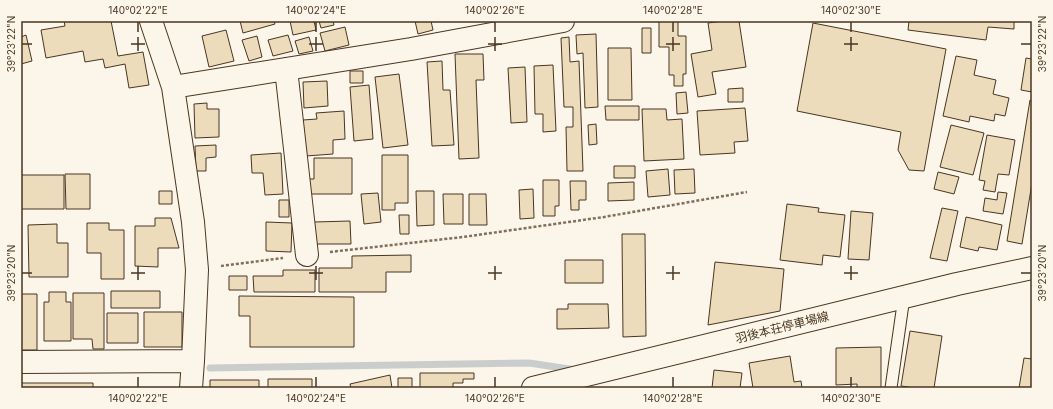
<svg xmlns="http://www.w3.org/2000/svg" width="1053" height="409" font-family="Inter,'Noto Sans JP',sans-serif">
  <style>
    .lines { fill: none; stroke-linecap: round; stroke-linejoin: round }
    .stream { stroke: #c9cecd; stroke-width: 7 }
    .building { fill: #ecdcbc; stroke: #4a3520 }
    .lane-casing { stroke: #4a3520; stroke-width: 13 }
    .street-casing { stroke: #4a3520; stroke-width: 24 }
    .secondary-casing { stroke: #4a3520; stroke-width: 24 }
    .path { stroke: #7f6f5c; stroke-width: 2.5; stroke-dasharray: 3 2; stroke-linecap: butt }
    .lane { stroke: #fbf6e9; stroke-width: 11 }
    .street { stroke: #fbf6e9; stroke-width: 22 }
    .secondary { stroke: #fbf6e9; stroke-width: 22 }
    .ticks { fill: none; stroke: #4a3520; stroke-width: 1.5 }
    .labels { text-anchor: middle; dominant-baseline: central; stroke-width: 3; stroke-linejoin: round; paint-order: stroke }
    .street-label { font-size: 12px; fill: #4a3520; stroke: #fbf6e9 }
    .neatline { fill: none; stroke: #4a3520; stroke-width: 1.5 }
    .ticks-label { font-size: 10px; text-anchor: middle; fill: #4a3520 }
  </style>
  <rect width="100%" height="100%" fill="#fbf6e9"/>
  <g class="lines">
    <path class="stream" d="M210,368L529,363L576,370"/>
  </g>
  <path class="building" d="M64,21H111L118,56L143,52L149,85L129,88L125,64L105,68L103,59L85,62L83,51L46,58L41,30L65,26Z
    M240,21H274L275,24L243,33Z
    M290,21H314L316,30L293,35Z
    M319,21H333L334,25L321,28Z
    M415,21H431L433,30L418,34Z
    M659,21H678V36H686V74H683V86H674V75H669V47H659Z
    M723,21H739L746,67L712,72L716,94L698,97L691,54L712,50L708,23Z
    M909,21H1014V29L988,27L986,40L908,30Z
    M813,23L946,49L924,171L909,170L898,150L901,132L797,111Z
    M345,27L349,45L325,51L320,33Z
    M642,28H651V53H642Z
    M226,30L234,61L209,67L202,36Z
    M596,34L598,107L585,108L583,53L577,54L576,35Z
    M26,35L32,61L21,64V37Z
    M288,35L293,51L273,56L268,40Z
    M257,36L262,57L249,61L242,40Z
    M309,37L313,51L299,54L295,41Z
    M569,37L570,62L579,61L583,171H567L566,127H573V107H564L561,38Z
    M608,48H631L632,100H608Z
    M455,54H483L484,80H476L479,158L459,159Z
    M956,56L977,60L974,75L996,80L993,94L1009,98L1005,116L995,114L994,121L970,116L969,122L943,116Z
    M1026,58L1032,59V92L1021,90Z
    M442,61L443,90H450L454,145L432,146L427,62Z
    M553,65L556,131L543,132V114H535L534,66Z
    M525,67L527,122L511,123L508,68Z
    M350,71H363V83H350Z
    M399,74L408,145L383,148L375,77Z
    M327,81L328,106L304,108L303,82Z
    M369,85L373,139L354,141L350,87Z
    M743,88V102H728V89Z
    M686,92L688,113L677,114L676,93Z
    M1030,100L1032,101V183L1022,244L1007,241Z
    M207,103V109H219V137L195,138L194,104Z
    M605,106H639V120H606Z
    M745,108L748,141L734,142L735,153L700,155L697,111Z
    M642,109H666L667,120L682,119L684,159L644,161Z
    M344,111L345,139L333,140V154L306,156L303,120L317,119L316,113Z
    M596,124L597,144L589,145L588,125Z
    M951,125L984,133L973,175L940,167Z
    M987,135L1015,140L1009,175L998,174L995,192L983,190L985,181L979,180Z
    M216,145V157L206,158V171H196L195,146Z
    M281,153L283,194L265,195L263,173H252L251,155Z
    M382,155H408V203H395V210H382Z
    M314,158H352V194H308V179H314Z
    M614,166H635V178H614Z
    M668,169L670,195L648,197L646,171Z
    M694,169L695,193L675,194L674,170Z
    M938,172L959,177L954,194L934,189Z
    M65,174H90V209H66Z
    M21,175H64V209H21Z
    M543,180H559V206H555V216H543Z
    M570,181H586V200H579V210H571Z
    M634,182V200L608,201V183Z
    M533,189L534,218L520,219L519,190Z
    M159,191H172V204H159Z
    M416,191H434V225L417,226Z
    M998,192L1007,193L1003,214L983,211L985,198L997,200Z
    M378,193L381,222L364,224L361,194Z
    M443,194H463V224H444Z
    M469,194H486L487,225H469Z
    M279,200H289V217H279Z
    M787,204L819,208L818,212L845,215L840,257L823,255L822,265L780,260Z
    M942,208L958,211L947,261L930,258Z
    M851,211L873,213L869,260L848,259Z
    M399,215H409V234H400Z
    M966,217L1002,225L997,250L979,247L978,251L960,247Z
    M155,218H171L179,248H158V267L135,266V226H155Z
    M350,221L351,244H314V222Z
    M266,222L292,223L291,252L266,251Z
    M87,223H109V230H124V279H101V253H87Z
    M57,224V243H68V277H29L28,225Z
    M622,234H645L646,336L623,337Z
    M411,255V272H386V292H319V268H352V256Z
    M565,260H603V283H565Z
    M715,262L784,269L780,311L708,325Z
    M283,270H315V292H254L253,276H283Z
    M229,276H247V290H229Z
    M111,291H160V308H111Z
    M49,292H66V302H71V341H44V302H49Z
    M73,293H104V349H93L92,339H73Z
    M21,294H37V350H21Z
    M239,296L354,297V347H250V316H239Z
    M568,304H608L609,328L557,329V309H568Z
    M144,312H182V347H144Z
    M107,313H138V343H107Z
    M910,331L942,336L934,388H908L909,387L901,386Z
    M881,347V388H857V384L836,385V348Z
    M790,356L794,382L801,381L802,388H753L749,363Z
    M1024,358L1032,359V388H1019Z
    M714,370L742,373L740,388H712Z
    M420,373H474V379H463V383H453V388H420Z
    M390,375L392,388H351L350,384Z
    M398,378H412V388H398Z
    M268,379H312V388H268Z
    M210,380H259V388H210Z
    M21,383H93V388H21Z"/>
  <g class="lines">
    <defs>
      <path id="lane" d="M891,388L904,297"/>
      <path id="street" d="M151,21L173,87L193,222L197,270L193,361L191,388
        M286,69L307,255
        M173,87L411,49L563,21
        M21,362L193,361"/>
      <path id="secondary" d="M533,388L957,284L1032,268"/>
    </defs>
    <use href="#lane" class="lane-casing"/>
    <use href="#street" class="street-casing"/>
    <use href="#secondary" class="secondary-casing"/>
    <path class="path" d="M330,252L463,237L604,217L747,192
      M221,266L283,258"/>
    <use href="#lane" class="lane"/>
    <use href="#street" class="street"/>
    <use href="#secondary" class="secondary"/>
  </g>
  <path class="ticks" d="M138,22V32M316,22V32M495,22V32M673,22V32M851,22V32M138,37V51M316,37V51M495,37V51M673,37V51M851,37V51M22,44H32M131,44H145M309,44H323M488,44H502M666,44H680M844,44H858M1021,44H1031M138,266V280M316,266V280M495,266V280M673,266V280M851,266V280M22,273H32M131,273H145M309,273H323M488,273H502M666,273H680M844,273H858M1021,273H1031M138,377V387M316,377V387M495,377V387M673,377V387M851,377V387"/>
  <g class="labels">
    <g class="street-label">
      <text transform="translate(782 327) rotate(-14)">羽後本荘停車場線</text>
    </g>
  </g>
  <rect width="1053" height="409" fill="none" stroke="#fbf6e9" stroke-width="44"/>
  <rect x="22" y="22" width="1009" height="365" class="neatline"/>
  <g class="ticks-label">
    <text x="138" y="14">140°02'22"E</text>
    <text x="316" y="14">140°02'24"E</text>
    <text x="495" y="14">140°02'26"E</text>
    <text x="673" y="14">140°02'28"E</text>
    <text x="851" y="14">140°02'30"E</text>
    <text transform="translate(11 44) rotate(-90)" y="4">39°23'22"N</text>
    <text transform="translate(1042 44) rotate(-90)" y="4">39°23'22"N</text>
    <text transform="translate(11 273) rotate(-90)" y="4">39°23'20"N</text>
    <text transform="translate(1042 273) rotate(-90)" y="4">39°23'20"N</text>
    <text x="138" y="402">140°02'22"E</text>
    <text x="316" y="402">140°02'24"E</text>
    <text x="495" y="402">140°02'26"E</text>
    <text x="673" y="402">140°02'28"E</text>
    <text x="851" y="402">140°02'30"E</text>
  </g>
</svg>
